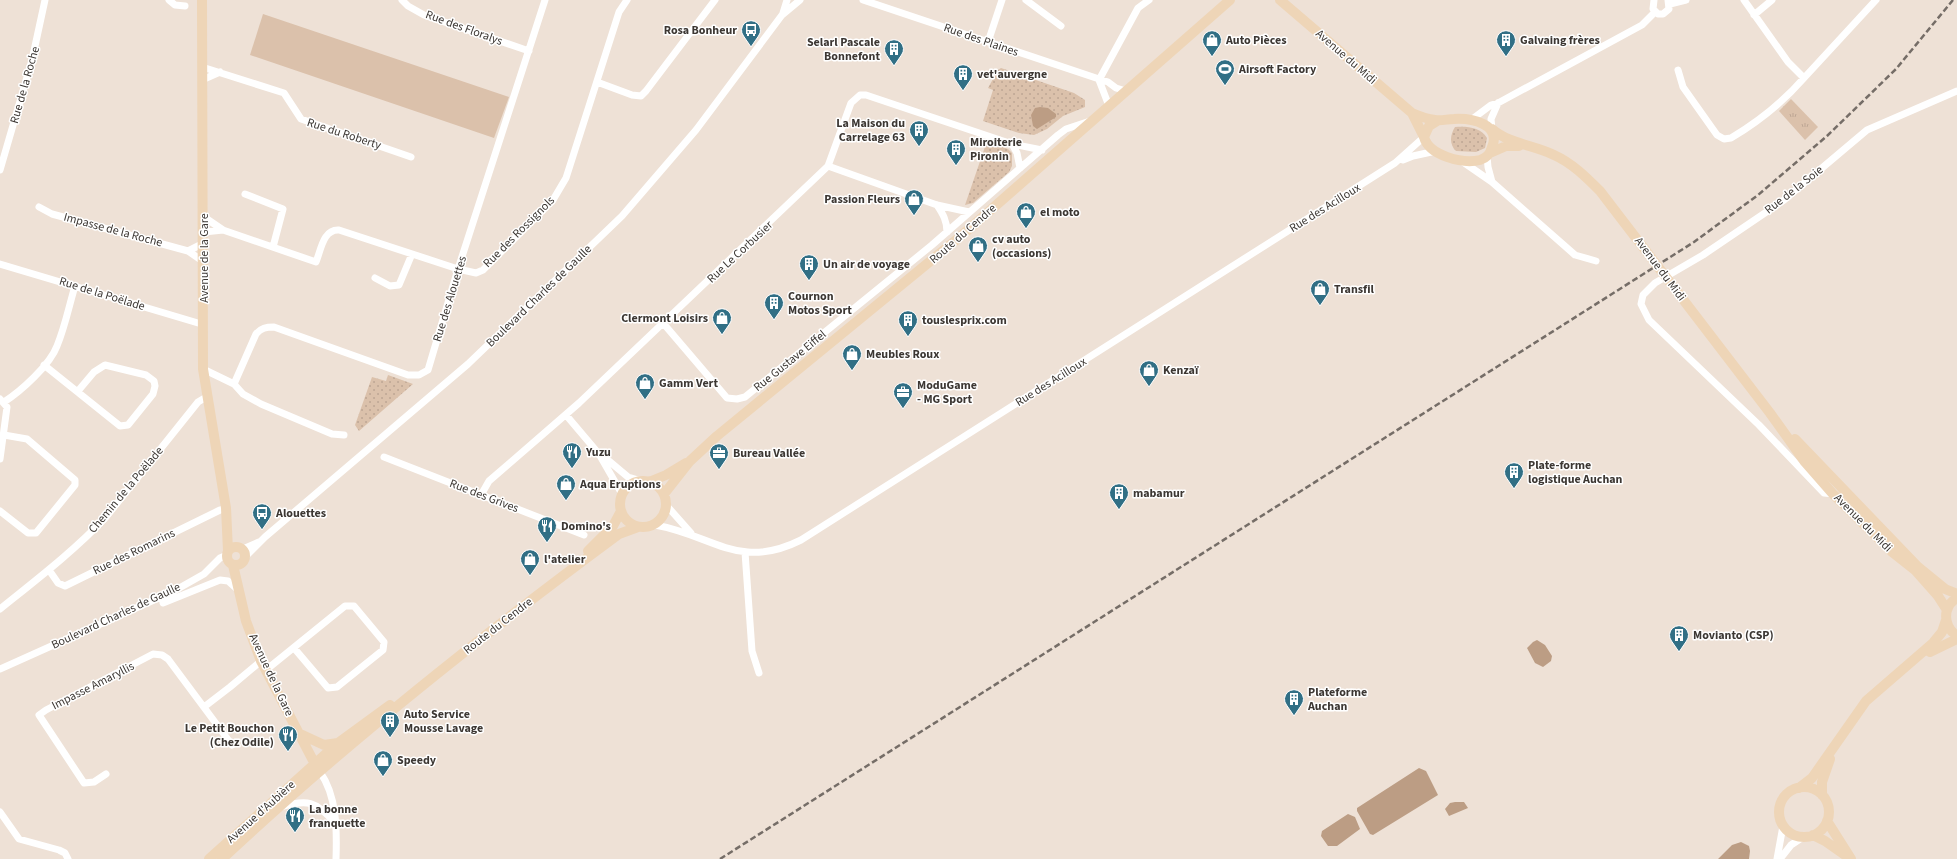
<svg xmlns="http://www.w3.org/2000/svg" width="1957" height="859" font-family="'Source Sans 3',sans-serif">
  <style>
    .grass { fill: url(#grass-dots) }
    .park { fill: url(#park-tufts) }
    .garden { fill: #dbc1ab }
    .water { fill: #bc9d84 }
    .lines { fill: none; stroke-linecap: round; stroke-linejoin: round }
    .street { stroke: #fff; stroke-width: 7 }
    .secondary { stroke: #eed5b7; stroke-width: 10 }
    .rail { stroke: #756d67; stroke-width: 2.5; stroke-dasharray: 6 3; stroke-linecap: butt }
    .labels { text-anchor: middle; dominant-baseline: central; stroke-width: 3; stroke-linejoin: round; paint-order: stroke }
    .street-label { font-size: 12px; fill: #3c3733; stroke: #fff }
    .poi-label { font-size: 12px; font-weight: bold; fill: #3c3733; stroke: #fff; text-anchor: start }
  </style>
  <defs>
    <pattern id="grass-dots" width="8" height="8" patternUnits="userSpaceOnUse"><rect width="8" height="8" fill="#dbc1ab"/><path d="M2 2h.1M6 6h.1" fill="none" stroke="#bda694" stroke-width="1.8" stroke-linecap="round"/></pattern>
    <pattern id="park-tufts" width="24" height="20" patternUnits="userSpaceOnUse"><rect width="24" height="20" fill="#dbc1ab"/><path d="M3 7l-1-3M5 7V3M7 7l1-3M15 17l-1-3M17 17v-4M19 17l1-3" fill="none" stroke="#bda694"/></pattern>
  </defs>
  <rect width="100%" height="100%" fill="#eee1d6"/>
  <path class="grass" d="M1001,68L1074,93L1085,100V107L1063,116L1047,129L1034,135L1019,133L983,121L993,90L988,88L998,70Z
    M1455,127C1466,126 1481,127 1487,138L1485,148L1476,152L1456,151C1449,144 1450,135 1455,127Z
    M987,141L1008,149L1012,153V166L1009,172L973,203L965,205Z
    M388,375L413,384L359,431L355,425L372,377L386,381Z"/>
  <path class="park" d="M1791,99L1818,127L1805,140L1779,111Z"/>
  <path class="garden" d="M263,14L509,97L494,138L250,55Z"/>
  <path class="water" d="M1040,107L1048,108L1056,114V117L1037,129L1033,126L1031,115L1035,108Z
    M1537,640L1545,645L1552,656L1551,661L1543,667L1535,663L1527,648L1533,642Z
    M1419,768L1426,771L1438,795L1373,835L1370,834L1357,811V808Z
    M1455,802H1464L1468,808L1449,816L1445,809L1450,803Z
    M1348,814L1355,817L1360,829L1337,846H1328L1321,836L1322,831Z
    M1741,842L1749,846L1750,851L1749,859H1718L1732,845Z"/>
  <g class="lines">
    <path class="street" d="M169,0L175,5L185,6
      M402,0L408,6L424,15L529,51
      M863,0L1108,82L1116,88L1126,91
      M1026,0L1061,26
      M1654,0L1653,9L1658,14H1663L1669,9L1668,0
      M1670,4L1686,0
      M783,13L787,0
      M1754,15L1772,0
      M988,42L1002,0
      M202,67L284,93L301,119L411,157
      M1678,70L1683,87L1717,135L1724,139L1731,138C1758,122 1783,102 1804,78L1788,62L1744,0
      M1804,78L1876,0
      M202,80L220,72
      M1099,80L1138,8L1149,0
      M1099,80L1109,106
      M597,82L632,95L641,96L646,91L715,0
      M1471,120L1491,105L1498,103L1642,25L1655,12
      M1492,129L1491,119L1498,103
      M1012,144L1017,153L1020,168
      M1487,156L1488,167L1492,182L1575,255L1596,261
      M1403,160L1413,156L1436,151
      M1463,162L1492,182
      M828,166L851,103L860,95H866L1012,144L1042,150
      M0,170L32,60L45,0
      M245,194L283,209L273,247
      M937,205C943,214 947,221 947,232
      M39,207L52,214L188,251L204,262
      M204,217L223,230L316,262C321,250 323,229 339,230L458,269L476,273L483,270L553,200L566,178L619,12L627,0
      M204,232L223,230
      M188,251L204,243
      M0,264L198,323H203
      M375,278L390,286L399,285L412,254
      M663,323L727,398L737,399L745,397L932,245L1058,135L1066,129L1090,121
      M44,365L120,426L128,425L153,394L155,386L154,381L146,375L105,365L94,372L78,391
      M203,369L234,384L243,394L261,404L332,434L344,435
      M234,384L256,334C261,328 266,327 274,327L408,375H419L428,370L458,269L545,0
      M0,399L7,407L0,459
      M4,402C21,391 50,365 57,346C65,327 69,306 75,286
      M566,415L599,454L622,494
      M603,456L628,477L642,481
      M384,457L584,535
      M1834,494L1824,493L1759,425L1649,320L1641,304L1643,295L1655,283L1703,255L1784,200L1867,130L1957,91
      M481,495L489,481L579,403L828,166L937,205L969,212
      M667,506L691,533
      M0,511L28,533H36L75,485V480L27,439L4,435
      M655,525C713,535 739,571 801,540L1395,163L1424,137
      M243,549L259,542
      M745,552L752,651L759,673
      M246,556L265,537L468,364L622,216L696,130L782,15L800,0
      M49,570L58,583L65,586L220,510L226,508
      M163,603L220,580L228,581L238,590
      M0,609C36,580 74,551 106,517L198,402L208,396
      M0,669L174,591L204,574L220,558L227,555
      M266,670L345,606H354L384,642L383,650L337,687L328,688L294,648
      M204,707L230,687L261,661
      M320,772C337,796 337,830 336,859
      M106,774L94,782L84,783L39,715L46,710L153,654L162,655L168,659L232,745
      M281,807C307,799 316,801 334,822
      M0,812L19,839L59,850L65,853L68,859
      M1777,859L1783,826
      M1780,859L1791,845L1803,837"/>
    <path class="secondary" d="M202,0L203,369L226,508L228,551
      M1280,0L1412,113C1419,116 1427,119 1435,120C1441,121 1448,119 1454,119C1471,118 1502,124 1492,147C1490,154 1487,158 1480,160C1463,164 1429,156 1424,137L1429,126L1437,121
      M1412,113L1424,137
      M1492,129C1509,144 1534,145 1554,155C1572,163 1586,177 1600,191L1770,413L1805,462L1833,494L1891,551L1915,570L1938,596L1947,610
      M1490,153L1506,146H1519
      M1795,439L1918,567L1945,589L1957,594
      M620 504a23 23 0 1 1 46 0a23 23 0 1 1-46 0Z
      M649,482L666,475L686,463
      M664,494L690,461L717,436L961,236L1230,0
      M227 556a9 9 0 1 1 18 0a9 9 0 1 1-18 0Z
      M588,551L613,526L621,511
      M233,565L246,621L261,661L317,768
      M1957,598C1942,607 1943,626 1957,636
      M1930,652L1957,639
      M298,733L324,745L338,743
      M1779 812a25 25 0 1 1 50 0a25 25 0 1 1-50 0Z
      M1799,788L1812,778L1866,701L1933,643L1942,632L1946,620
      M1822,795V782L1830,759
      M1827,821L1851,859
      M1813,835L1825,841L1845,855
      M209,859L338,743L390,705
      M222,859C347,742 481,636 619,534L638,527"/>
    <path class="rail" d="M720,859L1694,242L1758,195L1827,136L1896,69L1953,0"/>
  </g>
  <defs>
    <symbol id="bus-pin" viewBox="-11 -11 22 30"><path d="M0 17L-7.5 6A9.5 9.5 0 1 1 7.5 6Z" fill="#316f85" stroke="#fff"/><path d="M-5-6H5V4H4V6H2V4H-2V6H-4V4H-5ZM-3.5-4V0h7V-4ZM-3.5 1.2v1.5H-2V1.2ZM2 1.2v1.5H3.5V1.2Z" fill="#fff"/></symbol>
    <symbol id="shop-pin" viewBox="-11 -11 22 30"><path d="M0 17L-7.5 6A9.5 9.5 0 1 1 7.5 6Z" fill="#316f85" stroke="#fff"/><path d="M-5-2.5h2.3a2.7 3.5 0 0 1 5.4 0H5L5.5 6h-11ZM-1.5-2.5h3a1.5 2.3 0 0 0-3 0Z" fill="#fff"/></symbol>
    <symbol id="building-pin" viewBox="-11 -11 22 30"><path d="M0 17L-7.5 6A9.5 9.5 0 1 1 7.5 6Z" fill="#316f85" stroke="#fff"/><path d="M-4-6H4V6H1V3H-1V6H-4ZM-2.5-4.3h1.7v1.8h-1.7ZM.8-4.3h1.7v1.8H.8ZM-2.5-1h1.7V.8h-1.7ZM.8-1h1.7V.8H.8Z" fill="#fff"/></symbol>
    <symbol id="stadium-pin" viewBox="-11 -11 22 30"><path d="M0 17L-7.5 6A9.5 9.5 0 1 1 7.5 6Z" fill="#316f85" stroke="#fff"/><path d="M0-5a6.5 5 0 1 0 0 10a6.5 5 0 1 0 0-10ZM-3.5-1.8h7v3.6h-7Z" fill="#fff"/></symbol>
    <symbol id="office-pin" viewBox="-11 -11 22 30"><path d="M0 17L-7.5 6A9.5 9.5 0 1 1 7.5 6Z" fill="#316f85" stroke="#fff"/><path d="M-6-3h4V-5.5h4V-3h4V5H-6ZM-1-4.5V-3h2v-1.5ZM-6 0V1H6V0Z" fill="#fff"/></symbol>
    <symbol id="restaurant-pin" viewBox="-11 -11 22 30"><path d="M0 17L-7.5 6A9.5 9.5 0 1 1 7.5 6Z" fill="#316f85" stroke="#fff"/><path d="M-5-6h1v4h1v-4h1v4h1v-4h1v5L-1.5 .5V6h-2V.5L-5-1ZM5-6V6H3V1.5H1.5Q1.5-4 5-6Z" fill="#fff"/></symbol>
  </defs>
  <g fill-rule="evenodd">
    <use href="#bus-pin" x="740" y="19" width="22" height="30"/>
    <use href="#shop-pin" x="1201" y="29" width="22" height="30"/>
    <use href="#building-pin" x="1495" y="29" width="22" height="30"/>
    <use href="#building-pin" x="883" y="38" width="22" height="30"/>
    <use href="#stadium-pin" x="1214" y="58" width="22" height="30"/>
    <use href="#building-pin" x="952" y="63" width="22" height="30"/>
    <use href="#building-pin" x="908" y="119" width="22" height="30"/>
    <use href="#building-pin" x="945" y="138" width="22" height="30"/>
    <use href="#shop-pin" x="903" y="188" width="22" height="30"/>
    <use href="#shop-pin" x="1015" y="201" width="22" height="30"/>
    <use href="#shop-pin" x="967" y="235" width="22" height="30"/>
    <use href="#building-pin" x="798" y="253" width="22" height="30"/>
    <use href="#shop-pin" x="1309" y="278" width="22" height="30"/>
    <use href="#building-pin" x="763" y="292" width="22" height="30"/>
    <use href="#shop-pin" x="711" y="307" width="22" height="30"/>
    <use href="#building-pin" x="897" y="309" width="22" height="30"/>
    <use href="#shop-pin" x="841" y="343" width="22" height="30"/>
    <use href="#shop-pin" x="1138" y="359" width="22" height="30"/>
    <use href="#shop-pin" x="634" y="372" width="22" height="30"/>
    <use href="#office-pin" x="892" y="381" width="22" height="30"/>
    <use href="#restaurant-pin" x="561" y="441" width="22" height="30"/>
    <use href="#office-pin" x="708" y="442" width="22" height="30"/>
    <use href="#building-pin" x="1503" y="461" width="22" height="30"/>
    <use href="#shop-pin" x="555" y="473" width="22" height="30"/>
    <use href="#building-pin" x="1108" y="482" width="22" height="30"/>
    <use href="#bus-pin" x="251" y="502" width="22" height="30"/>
    <use href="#restaurant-pin" x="536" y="515" width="22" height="30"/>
    <use href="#shop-pin" x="519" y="548" width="22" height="30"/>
    <use href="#building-pin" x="1668" y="624" width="22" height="30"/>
    <use href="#building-pin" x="1283" y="688" width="22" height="30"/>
    <use href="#building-pin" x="379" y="710" width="22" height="30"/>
    <use href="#restaurant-pin" x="277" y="724" width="22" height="30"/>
    <use href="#shop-pin" x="372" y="749" width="22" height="30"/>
    <use href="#restaurant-pin" x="284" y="805" width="22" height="30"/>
  </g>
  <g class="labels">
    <g class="street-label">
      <text transform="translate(464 28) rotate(20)">Rue des Floralys</text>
      <text transform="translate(981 40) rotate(19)">Rue des Plaines</text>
      <text transform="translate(1346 57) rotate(41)">Avenue du Midi</text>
      <text transform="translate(25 85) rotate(-74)">Rue de la Roche</text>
      <text transform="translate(344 134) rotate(18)">Rue du Roberty</text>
      <text transform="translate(1794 190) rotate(-38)">Rue de la Soie</text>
      <text transform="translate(1325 208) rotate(-32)">Rue des Acilloux</text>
      <text transform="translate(113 230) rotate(15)">Impasse de la Roche</text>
      <text transform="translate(519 232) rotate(-45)">Rue des Rossignols</text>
      <text transform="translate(963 234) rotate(-41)">Route du Cendre</text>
      <text transform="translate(740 252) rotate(-43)">Rue Le Corbusier</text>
      <text transform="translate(204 258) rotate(-90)">Avenue de la Gare</text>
      <text transform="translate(1660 269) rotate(53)">Avenue du Midi</text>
      <text transform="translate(102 294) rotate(17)">Rue de la Poëlade</text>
      <text transform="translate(539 296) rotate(-44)">Boulevard Charles de Gaulle</text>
      <text transform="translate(450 299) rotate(-73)">Rue des Alouettes</text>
      <text transform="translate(790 361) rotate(-39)">Rue Gustave Eiffel</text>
      <text transform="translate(1051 382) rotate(-32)">Rue des Acilloux</text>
      <text transform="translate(126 490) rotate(-50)">Chemin de la Poëlade</text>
      <text transform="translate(484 496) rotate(21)">Rue des Grives</text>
      <text transform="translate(1863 523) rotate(45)">Avenue du Midi</text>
      <text transform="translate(134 552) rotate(-26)">Rue des Romarins</text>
      <text transform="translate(116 616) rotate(-25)">Boulevard Charles de Gaulle</text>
      <text transform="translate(498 626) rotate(-38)">Route du Cendre</text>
      <text transform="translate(271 675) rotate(65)">Avenue de la Gare</text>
      <text transform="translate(93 686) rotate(-27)">Impasse Amaryllis</text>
      <text transform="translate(261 812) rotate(-42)">Avenue d'Aubière</text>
    </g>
    <g class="poi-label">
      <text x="737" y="30" text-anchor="end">Rosa Bonheur</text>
      <text x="1226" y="40">Auto Pièces</text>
      <text x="1520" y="40">Galvaing frères</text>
      <text x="880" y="42" text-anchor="end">Selarl Pascale<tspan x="880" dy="14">Bonnefont</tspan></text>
      <text x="1239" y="69">Airsoft Factory</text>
      <text x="977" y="74">vet'auvergne</text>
      <text x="905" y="123" text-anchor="end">La Maison du<tspan x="905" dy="14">Carrelage 63</tspan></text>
      <text x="970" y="142">Miroiterie<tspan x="970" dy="14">Pironin</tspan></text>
      <text x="900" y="199" text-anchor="end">Passion Fleurs</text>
      <text x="1040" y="212">el moto</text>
      <text x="992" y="239">cv auto<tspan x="992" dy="14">(occasions)</tspan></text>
      <text x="823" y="264">Un air de voyage</text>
      <text x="1334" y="289">Transfil</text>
      <text x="788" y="296">Cournon<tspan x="788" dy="14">Motos Sport</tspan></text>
      <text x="708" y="318" text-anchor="end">Clermont Loisirs</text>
      <text x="922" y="320">touslesprix.com</text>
      <text x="866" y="354">Meubles Roux</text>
      <text x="1163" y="370">Kenzaï</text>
      <text x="659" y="383">Gamm Vert</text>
      <text x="917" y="385">ModuGame<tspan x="917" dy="14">- MG Sport</tspan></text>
      <text x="586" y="452">Yuzu</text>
      <text x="733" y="453">Bureau Vallée</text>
      <text x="1528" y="465">Plate-forme<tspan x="1528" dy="14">logistique Auchan</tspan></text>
      <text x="580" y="484">Aqua Eruptions</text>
      <text x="1133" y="493">mabamur</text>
      <text x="276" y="513">Alouettes</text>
      <text x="561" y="526">Domino's</text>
      <text x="544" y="559">l'atelier</text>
      <text x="1693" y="635">Movianto (CSP)</text>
      <text x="1308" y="692">Plateforme<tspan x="1308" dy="14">Auchan</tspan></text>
      <text x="404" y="714">Auto Service<tspan x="404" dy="14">Mousse Lavage</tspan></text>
      <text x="274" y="728" text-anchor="end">Le Petit Bouchon<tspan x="274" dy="14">(Chez Odile)</tspan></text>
      <text x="397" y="760">Speedy</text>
      <text x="309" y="809">La bonne<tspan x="309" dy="14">franquette</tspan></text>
    </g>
  </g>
</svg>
